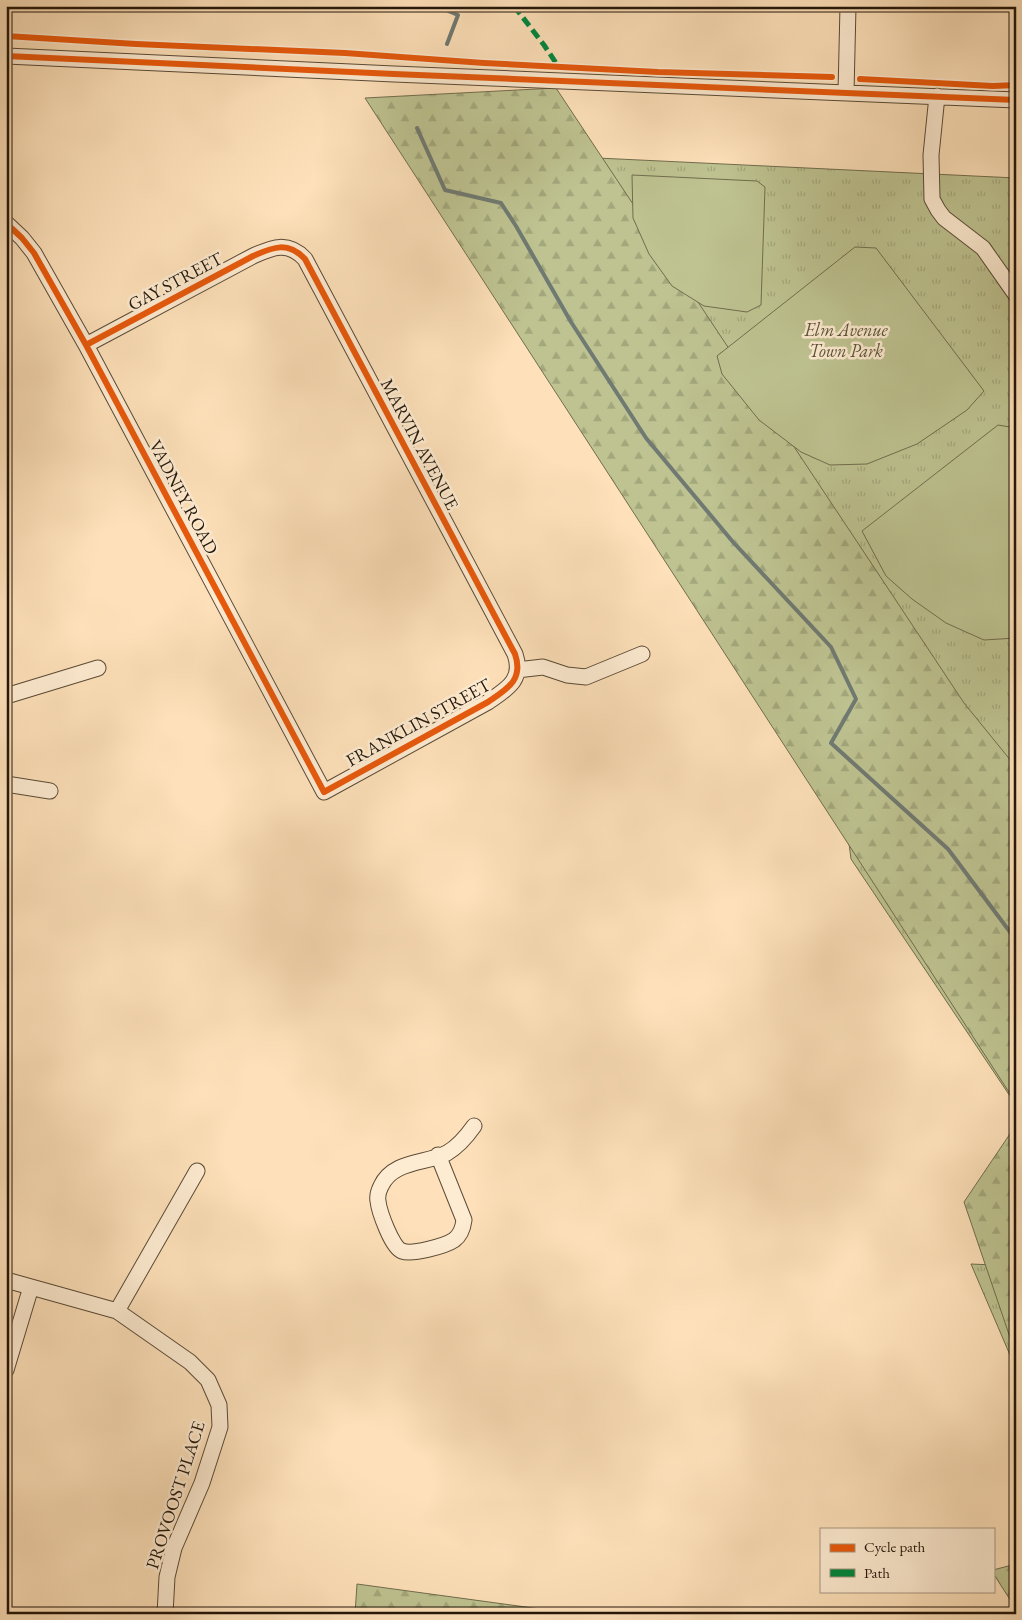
<svg xmlns="http://www.w3.org/2000/svg" width="1022" height="1620" font-family="'EB Garamond',serif">
  <style>
    .grass { fill: url(#grass-tufts); stroke: #716d4e }
    .forest { fill: url(#forest-firs); stroke: #716d4e }
    .pitch { fill: #bec391; stroke: #716d4e }
    .lines { fill: none; stroke-linecap: round; stroke-linejoin: round }
    .stream { stroke: #707a72; stroke-width: 4 }
    .minor-casing { stroke: #5a4a36; stroke-width: 17 }
    .minor { stroke: #feecd2; stroke-width: 15 }
    .quiet { stroke: #00873e; stroke-width: 5; stroke-dasharray: 10 5; stroke-linecap: butt }
    .cycleway-casing { stroke: #feecd2; stroke-width: 9 }
    .cycleway { stroke: #e8590c; stroke-width: 6 }
    .labels { text-anchor: middle; dominant-baseline: central; stroke-width: 5; stroke-linejoin: round; paint-order: stroke }
    .street-label { font-size: 18px; fill: #24170a; stroke: #feecd2 }
    .park-label { font-size: 18px; font-style: italic; fill: #5a5339; stroke: #feecd2 }
  </style>
  <defs>
    <pattern id="grass-tufts" width="24" height="20" patternUnits="userSpaceOnUse" patternTransform="scale(1.25)"><rect width="24" height="20" fill="#bec391"/><path d="M3 7l-1-3M5 7V3M7 7l1-3M15 17l-1-3M17 17v-4M19 17l1-3" fill="none" stroke="#a3a77c"/></pattern>
    <pattern id="forest-firs" width="22" height="20" patternUnits="userSpaceOnUse" patternTransform="scale(1.25)"><rect width="22" height="20" fill="#bec391"/><path d="M5 1l3.5 6h-7zM16 11l3.5 6h-7z" fill="#a3a77c"/></pattern>
  </defs>
  <rect width="100%" height="100%" fill="#fee1ba"/>
  <filter id="stains"><feTurbulence type="fractalNoise" baseFrequency=".004" numOctaves="4"/><feColorMatrix values="0 0 0 0 .2 0 0 0 0 .09 0 0 0 0 .02 0 0 0 .5 -.17"/></filter>
  <radialGradient id="worn" r=".72"><stop offset=".6" stop-color="#630" stop-opacity="0"/><stop offset="1" stop-color="#630" stop-opacity=".3"/></radialGradient>
  <path class="grass" d="M409,149L1016,178V1105L851,859L811,548Z
    M971,1264L1016,1266V1369Z"/>
  <path class="forest" d="M556,88L964,703L1016,767V1103L365,98Z
    M1016,1125V1355L964,1202Z
    M1016,1564V1609L993,1573V1570Z
    M357,1584L577,1614H355Z"/>
  <path class="pitch" d="M632,175L757,181L765,187L761,305L747,312L704,306L672,286L649,254L633,218Z
    M855,247L876,248L984,391L967,410L917,444L867,464L830,465L801,452L759,420L722,374L717,356Z
    M998,425L1016,428V638L984,640L946,623L912,599L886,576L862,531Z"/>
  <g class="lines">
    <path class="stream" d="M436,6L458,15L447,44
      M417,128L445,190L501,203L516,226L571,322L646,438L733,542L831,647L856,699L831,743L948,849L1016,940"/>
    <defs>
      <path id="minor" d="M6,56L394,74L1016,100
        M846,93L848,6
        M937,96L931,155L932,199L938,210L944,218L983,248L1016,295
        M6,223L22,238L34,253L86,345L324,792L488,702C507,689 524,680 515,654L305,259C288,241 273,247 253,256L86,345
        M517,670L543,667L567,675L586,677L642,654
        M6,696L98,668
        M6,784L50,791
        M438,1155L464,1220C463,1228 461,1235 454,1240C445,1246 412,1255 402,1251C392,1248 379,1211 378,1201C377,1196 379,1190 381,1186C393,1160 426,1164 447,1153C459,1146 467,1136 474,1126
        M6,1280L117,1311L190,1362L208,1380L219,1405L220,1427L202,1483L174,1548L167,1577L165,1614
        M117,1311L197,1171
        M6,1370L31,1287"/>
    </defs>
    <use href="#minor" class="minor-casing"/>
    <use href="#minor" class="minor"/>
    <path class="quiet" d="M514,6L544,45L558,66"/>
    <defs>
      <path id="cycleway" d="M6,36L136,44L345,53L484,63L658,72L832,77
        M6,56L394,74L1016,100
        M860,79L993,86L1016,85
        M6,223L22,238L34,253L86,345L324,792L488,702C507,689 524,680 515,654L305,259C288,241 273,247 253,256L86,345"/>
    </defs>
    <use href="#cycleway" class="cycleway-casing"/>
    <use href="#cycleway" class="cycleway"/>
  </g>
  <g class="labels">
    <g class="street-label">
      <text transform="translate(175 281) rotate(-28)">GAY STREET</text>
      <text transform="translate(420 444) rotate(62)">MARVIN AVENUE</text>
      <text transform="translate(184 497) rotate(62)">VADNEY ROAD</text>
      <text transform="translate(418 722) rotate(-29)">FRANKLIN STREET</text>
      <text transform="translate(175 1495) rotate(-72)">PROVOOST PLACE</text>
    </g>
    <g class="park-label">
      <text x="846" y="329">Elm Avenue<tspan x="846" dy="21">Town Park</tspan></text>
    </g>
  </g>
  <rect width="1022" height="1620" fill="none" stroke="#fee1ba" stroke-width="25"/>
  <rect x="8" y="8" width="1007" height="1605" fill="none" stroke="#24170a" stroke-width="2.5"/>
  <rect x="12" y="12" width="997" height="1595" fill="none" stroke="#24170a"/>
  <rect x="820" y="1528" width="175" height="65" fill="#feecd2" stroke="#a79782"/>
  <rect x="830" y="1544" width="25" height="8" fill="#e8590c" stroke="#a79782"/>
  <text x="864" y="1552" font-size="15" fill="#24170a">Cycle path</text>
  <rect x="830" y="1569" width="25" height="8" fill="#00873e" stroke="#a79782"/>
  <text x="864" y="1578" font-size="15" fill="#24170a">Path</text>
  <rect width="100%" height="100%" filter="url(#stains)"/>
  <rect width="100%" height="100%" fill="url(#worn)"/>
</svg>
